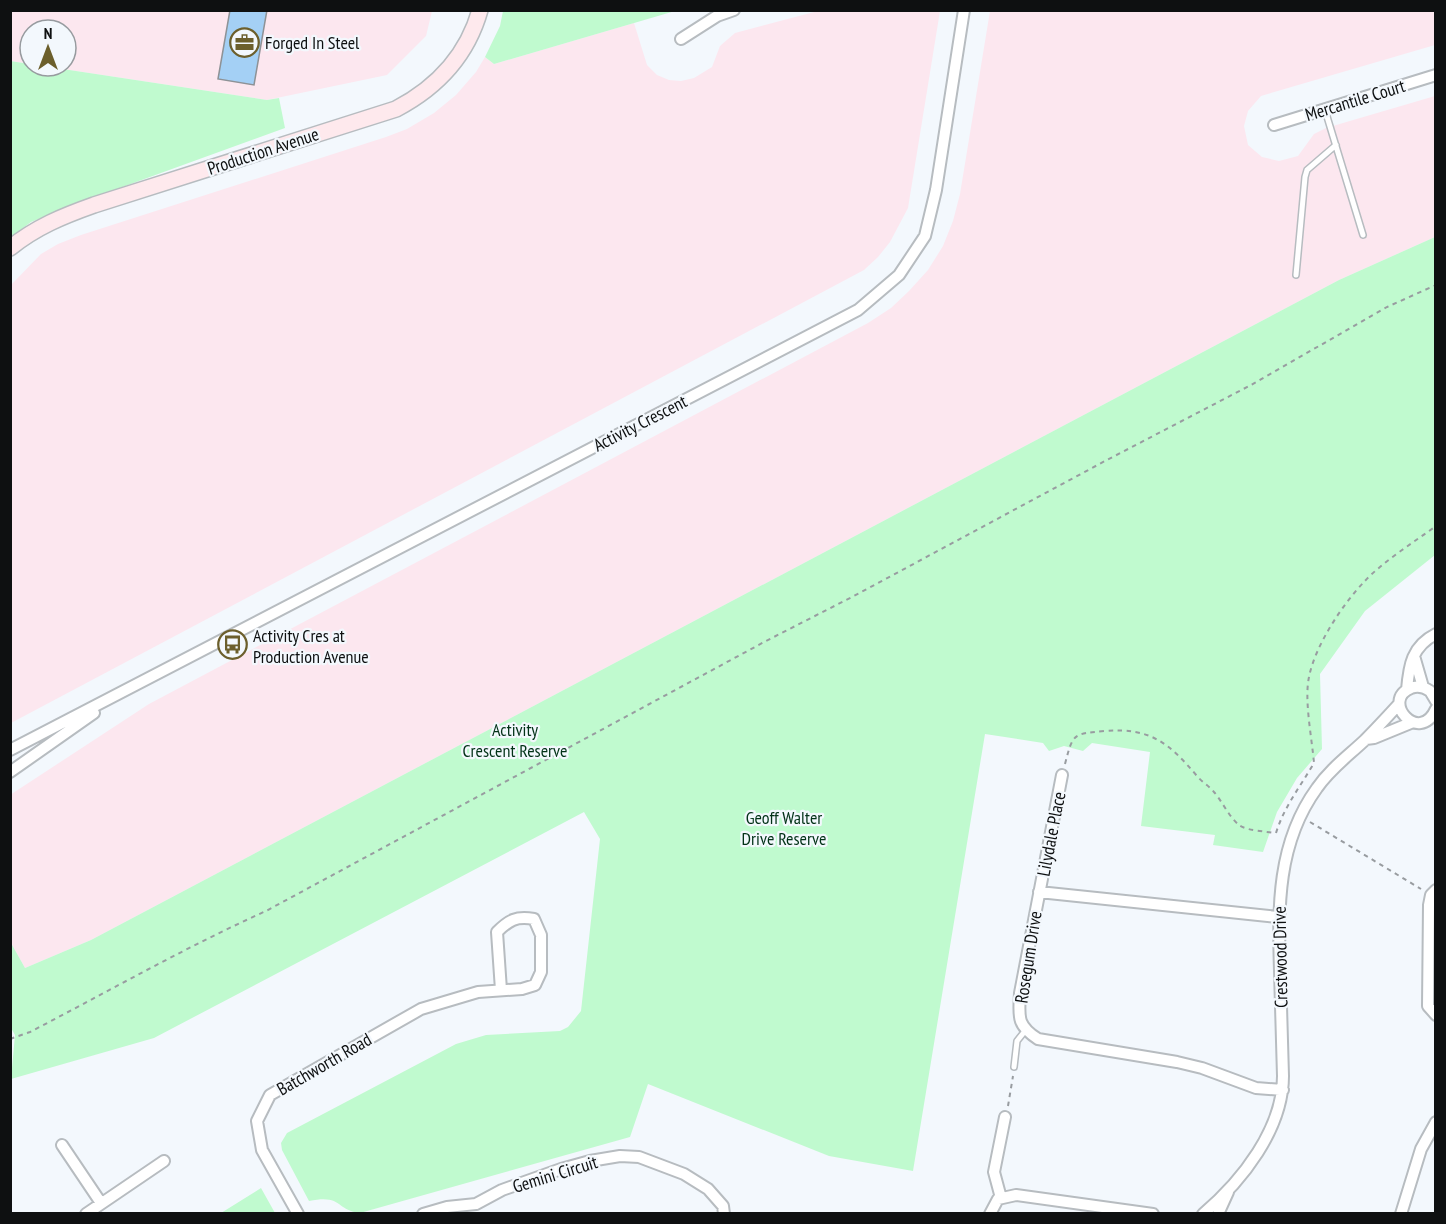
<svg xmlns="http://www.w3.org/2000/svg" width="1446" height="1224" font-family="'PT Sans Narrow',sans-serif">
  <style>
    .industrial { fill: #fce7ef }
    .green { fill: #c0facf }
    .building { fill: #a4d0f5; stroke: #8e9296; stroke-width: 1.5 }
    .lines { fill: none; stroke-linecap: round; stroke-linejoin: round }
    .lane-casing { stroke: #b7bcc0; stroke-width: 8 }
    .street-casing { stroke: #b7bcc0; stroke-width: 14 }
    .secondary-casing { stroke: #b7bcc0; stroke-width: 18 }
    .path { stroke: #989ca0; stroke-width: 2; stroke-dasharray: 4.5 4.5; stroke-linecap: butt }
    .lane { stroke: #fff; stroke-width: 5 }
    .street { stroke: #fff; stroke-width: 10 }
    .secondary { stroke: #fee9ed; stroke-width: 15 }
    .labels { text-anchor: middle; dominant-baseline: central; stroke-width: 4.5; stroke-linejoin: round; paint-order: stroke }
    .poi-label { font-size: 18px; fill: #0e1011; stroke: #f3f8fd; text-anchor: start }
    .street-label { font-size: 18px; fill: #0e1011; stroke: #f3f8fd }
    .park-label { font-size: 18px; fill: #023217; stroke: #f3f8fd }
  </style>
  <rect width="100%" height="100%" fill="#f3f8fd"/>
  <path class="industrial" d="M10,11H432L426,36L387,75L267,100L43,66H66V30H30V64L11,61Z
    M818,11H940L908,208L890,242L878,257L864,270L11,723L10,286L41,254L58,244L81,235L386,137L407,129L434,113L456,95L476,72L485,57L494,64L634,23L647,65L657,75L669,80L681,81L694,78L712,67L720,46L735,33Z
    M990,11H1435V45L1261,96L1248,111L1244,126L1248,145L1262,157L1279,161L1298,156L1314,134L1326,128L1435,96V237L1339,280L91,940L25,968L11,943L10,795L149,704L868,323L891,308L909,291L928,270L943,246L953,221L960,194Z"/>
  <path class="green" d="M503,11V10L675,11L494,64L485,57L500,26Z
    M10,61L30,64V66H43L267,100L279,98L285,128L81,202L31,222L11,237Z
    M1435,237V555L1365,611L1320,674L1322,749L1297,778L1277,812L1263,852L1213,845L1215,835L1141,826L1150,752L1092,743L1083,751L1064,746L1049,751L1043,743L985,734L913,1171L829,1156L648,1084L630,1137L360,1213C335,1210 343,1194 309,1201L282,1150L281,1143L287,1133L456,1044L486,1035L560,1031L568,1027L581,1011L600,839L584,812L154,1038L11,1079L15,1035L11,1028V943L25,968L91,940L1339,280Z
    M261,1188L275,1213H221Z"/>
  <path class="building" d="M230,10H267L254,85L218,79Z"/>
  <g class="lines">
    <defs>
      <path id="lane" d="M1325,110L1363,235
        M1296,275L1305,177L1307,170L1336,145
        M1014,1067L1017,1041L1025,1031"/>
      <path id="street" d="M681,39L717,16L734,10
        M1274,125L1436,75
        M1414,656L1423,687
        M1407,690C1409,665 1412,646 1436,634
        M1436,701L1430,691C1424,687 1418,685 1411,688C1380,700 1419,746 1436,709
        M1366,739L1374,738L1413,722
        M10,750L858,310L899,275L925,236L936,190L964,10
        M10,772L94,713
        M1062,775L1020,993C1019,1016 1016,1025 1038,1039L1177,1062L1202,1068L1256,1088L1283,1090
        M1436,890L1431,895L1429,905L1428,1006L1436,1015
        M1039,892L1278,917
        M62,1145L101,1203
        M1001,1198L994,1172L1005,1117
        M86,1214L164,1161
        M298,1214L262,1150L257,1121L270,1095L421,1009L478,992L522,989L535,985L541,972V935L534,919C516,916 509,920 497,932L501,990
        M423,1214L447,1207L476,1204L502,1190L561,1169L590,1161L620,1156L639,1157L684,1174L708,1189L723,1206L724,1214
        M990,1214L998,1199L1016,1195L1153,1214
        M1203,1214C1242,1181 1283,1129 1283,1076C1282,1041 1281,1006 1280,971C1278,907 1277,843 1317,788C1330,769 1348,756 1365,740C1376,729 1388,716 1399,704
        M1218,1214L1228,1192
        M1401,1214L1421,1149L1436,1122"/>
      <path id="secondary" d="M10,248C36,227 63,216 94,205L396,109C436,88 467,56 480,10"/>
    </defs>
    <use href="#lane" class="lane-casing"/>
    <use href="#street" class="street-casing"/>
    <use href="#secondary" class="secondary-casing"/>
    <path class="path" d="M1065,764C1073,733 1073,734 1104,731C1150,727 1169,743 1197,776C1202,782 1209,786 1214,792C1222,801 1229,817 1239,825C1247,831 1264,831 1274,833
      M1310,822L1421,889
      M1276,833C1284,807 1300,787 1314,763C1312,739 1304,700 1309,677C1315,646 1342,605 1364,582C1381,563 1414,542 1436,526
      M10,1039L30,1032C109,991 186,947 266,911L766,641L852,597L1105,461L1251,385L1387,307L1436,285
      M1008,1106L1013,1076"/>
    <use href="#lane" class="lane"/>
    <use href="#street" class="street"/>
    <use href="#secondary" class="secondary"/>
  </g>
  <defs>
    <symbol id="office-ring" viewBox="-11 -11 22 22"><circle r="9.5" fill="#f3f8fd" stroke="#6c5f2c" stroke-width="1.5"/><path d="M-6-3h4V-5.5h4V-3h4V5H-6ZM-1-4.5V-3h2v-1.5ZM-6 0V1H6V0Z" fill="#6c5f2c"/></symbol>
    <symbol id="bus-ring" viewBox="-11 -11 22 22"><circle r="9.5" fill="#f3f8fd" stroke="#6c5f2c" stroke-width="1.5"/><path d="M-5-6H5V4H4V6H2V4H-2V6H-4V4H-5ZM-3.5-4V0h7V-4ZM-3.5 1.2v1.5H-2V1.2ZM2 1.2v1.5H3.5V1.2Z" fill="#6c5f2c"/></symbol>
  </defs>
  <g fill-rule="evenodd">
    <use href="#office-ring" x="228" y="26" width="33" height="33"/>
    <use href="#bus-ring" x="216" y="628" width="33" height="33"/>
  </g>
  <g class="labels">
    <g class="poi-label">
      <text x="265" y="42">Forged In Steel</text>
      <text x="253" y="635">Activity Cres at<tspan x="253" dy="21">Production Avenue</tspan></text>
    </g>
    <g class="street-label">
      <text transform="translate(1355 100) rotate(-17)">Mercantile Court</text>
      <text transform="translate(263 151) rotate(-18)">Production Avenue</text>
      <text transform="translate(640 423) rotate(-27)">Activity Crescent</text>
      <text transform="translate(1051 834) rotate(-79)">Lilydale Place</text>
      <text transform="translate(1028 957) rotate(-81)">Rosegum Drive</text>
      <text transform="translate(1280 957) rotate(-91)">Crestwood Drive</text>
      <text transform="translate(324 1064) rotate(-30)">Batchworth Road</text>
      <text transform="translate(555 1174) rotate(-17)">Gemini Circuit</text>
    </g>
    <g class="park-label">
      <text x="515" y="729">Activity<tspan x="515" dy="21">Crescent Reserve</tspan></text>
      <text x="784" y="817">Geoff Walter<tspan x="784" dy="21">Drive Reserve</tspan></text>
    </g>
  </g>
  <rect width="1446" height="1224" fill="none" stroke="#0e1011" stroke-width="24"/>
  <g transform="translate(48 48)"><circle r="28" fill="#f3f8fd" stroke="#979b9f" stroke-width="1.5"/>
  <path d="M0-4.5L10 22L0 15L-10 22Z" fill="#6c5f2c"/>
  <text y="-9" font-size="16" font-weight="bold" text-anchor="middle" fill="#0e1011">N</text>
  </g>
</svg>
